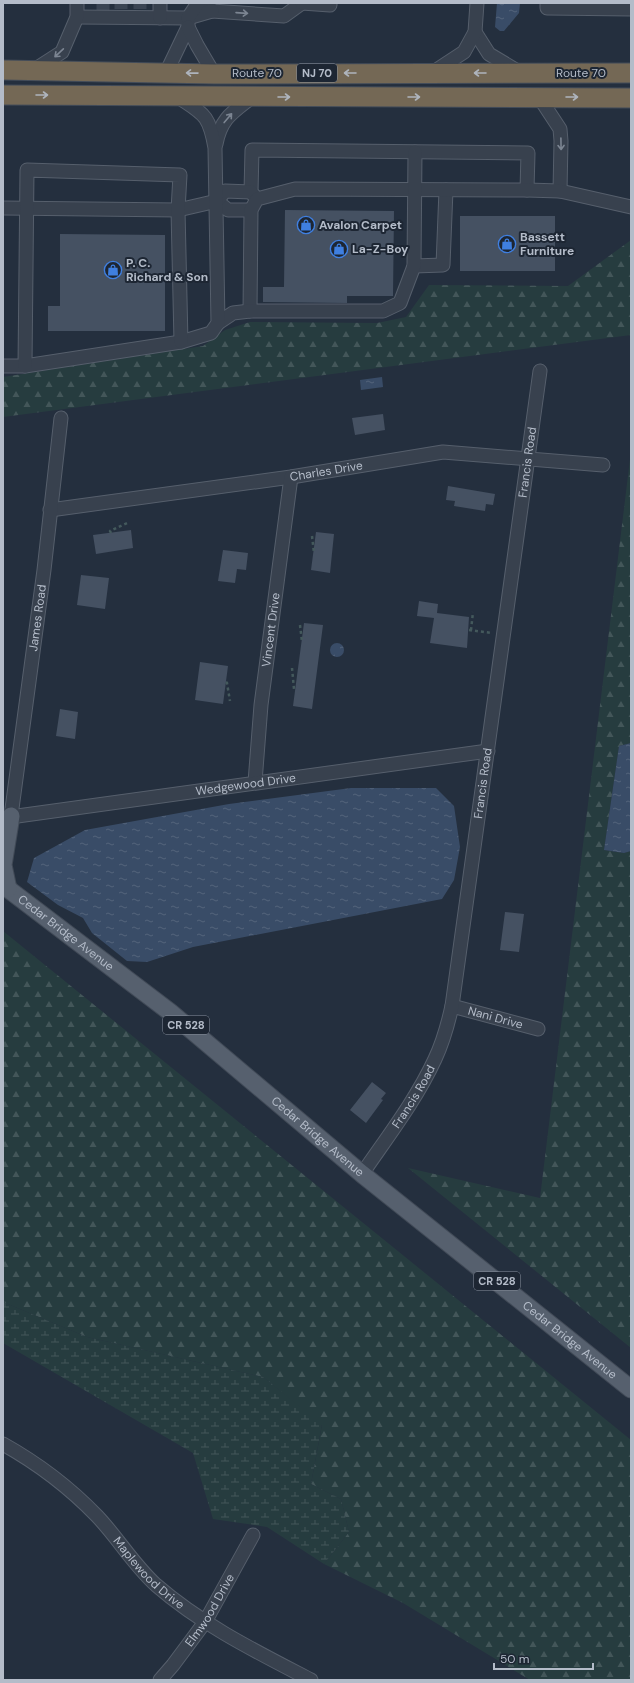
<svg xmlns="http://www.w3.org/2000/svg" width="634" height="1683" font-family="'DM Sans',sans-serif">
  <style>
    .forest { fill: url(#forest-firs) }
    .wetland { fill: url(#wetland-marsh) }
    .water { fill: url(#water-ripples) }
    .building { fill: #455162 }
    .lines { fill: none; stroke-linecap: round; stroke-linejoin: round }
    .minor-tunnel { stroke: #3a4453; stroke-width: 13; stroke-dasharray: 13 6; stroke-linecap: butt }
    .minor-casing { stroke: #565f6c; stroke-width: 15 }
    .major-casing { stroke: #414a57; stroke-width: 19 }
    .highway-casing { stroke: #434c59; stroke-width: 21 }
    .path { stroke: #44595c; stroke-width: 2.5; stroke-dasharray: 3 3; stroke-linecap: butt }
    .minor { stroke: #38414e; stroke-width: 13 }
    .major { stroke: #56606e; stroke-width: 17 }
    .highway { stroke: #746855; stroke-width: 19 }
    .oneway { stroke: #7c8592 }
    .oneway2 { stroke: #aeb4bd }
    .labels { text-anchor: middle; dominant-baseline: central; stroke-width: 4; stroke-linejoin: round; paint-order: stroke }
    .shield { fill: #1d2633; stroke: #878f9c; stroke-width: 1 }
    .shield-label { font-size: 11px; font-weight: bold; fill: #b4bcc9 }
    .street-label { font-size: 12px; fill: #b4bcc9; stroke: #1d2633 }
    .poi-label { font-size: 12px; font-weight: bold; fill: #b4bcc9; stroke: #1d2633; text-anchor: start }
  </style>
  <defs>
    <pattern id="forest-firs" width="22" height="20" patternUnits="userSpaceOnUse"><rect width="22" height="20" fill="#263c3f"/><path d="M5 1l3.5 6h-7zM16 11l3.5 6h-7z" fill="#435659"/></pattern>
    <pattern id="wetland-marsh" width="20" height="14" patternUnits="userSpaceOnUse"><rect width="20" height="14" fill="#263c3f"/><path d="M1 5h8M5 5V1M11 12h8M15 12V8" fill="none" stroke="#435659"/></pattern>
    <pattern id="water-ripples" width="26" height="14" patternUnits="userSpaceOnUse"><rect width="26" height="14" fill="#394c67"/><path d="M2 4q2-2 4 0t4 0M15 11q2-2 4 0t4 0" fill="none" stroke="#53647b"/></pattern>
  </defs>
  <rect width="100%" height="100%" fill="#242f3e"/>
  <path class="forest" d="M631,240V335L3,417V377L203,346L225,330L250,322L377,323L406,317L429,285L568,286Z
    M631,451V743L619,746L604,850L624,853L631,851V1348L408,1168L540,1198Z
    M3,931L631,1440V1680H530L403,1603L324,1564L349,1532L341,1499L311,1484L322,1425L263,1377L87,1337L3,1302Z"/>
  <path class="wetland" d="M3,1302L87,1337L263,1377L322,1424L311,1484L341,1499L349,1532L324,1564L267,1527L213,1519L193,1453L3,1343Z"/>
  <path class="water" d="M497,3H520L519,13L504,31H500L495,27Z
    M382,377L383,387L361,390L360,380Z
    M330 650a7 7 0 1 1 14 0a7 7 0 1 1-14 0Z
    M631,743V851L624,853L604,850L619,746Z
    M351,788H436L454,806L460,847L454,880L442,899L193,947L147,962L127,961L92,933L83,918L58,905L27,882L34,858L85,830L229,804Z"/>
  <path class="building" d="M285,210L394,211L393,296H347V303L263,302V287H284Z
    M460,216H555V271H460Z
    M60,234L165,235V331H48V306H60Z
    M383,414L385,430L355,435L352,418Z
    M448,486L495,494L493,505L486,504L485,511L454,506L455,501L446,500Z
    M131,530L133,548L96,554L93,535Z
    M316,532L334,534L330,573L311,570Z
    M223,550L248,553L246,570L237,569L235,583L218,581Z
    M81,575L109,578L105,609L77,605Z
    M419,601L438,604L437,613L469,617L467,648L430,643L434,618L417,616Z
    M304,623L323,625L312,709L293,706Z
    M200,662L228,666L223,704L195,700Z
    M60,709L78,712L75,739L56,736Z
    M505,912L524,914L519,952L500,950Z
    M372,1082L386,1093L381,1099L383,1100L366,1123L350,1110Z"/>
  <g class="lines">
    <path class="minor-tunnel" d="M103,3V17
      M121,3V9
      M140,3V9"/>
    <defs>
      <g id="minor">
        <path d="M207,3L212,11L284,16L302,3"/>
        <path d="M302,3L330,5V3"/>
        <path d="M547,3V8L631,9"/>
        <path d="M77,17L188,18V27L166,73"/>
        <path d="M160,18V3"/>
        <path d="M188,18L212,11"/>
        <path d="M188,18L198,3"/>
        <path d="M188,27L197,45L214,74"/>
        <path d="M475,32L489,54L519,72"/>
        <path d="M34,70L62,52L77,17V3"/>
        <path d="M432,73L464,52L475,32L477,3"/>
        <path d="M539,97L560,129L561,141L560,191"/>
        <path d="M216,144C221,118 233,112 252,97"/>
        <path d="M257,199L251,192L252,150L528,153L527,190"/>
        <path d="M217,201L228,210H251"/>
        <path d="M3,208L178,210L217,201L225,191L251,192"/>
        <path d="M414,266L443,265L446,190"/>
        <path d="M250,311L251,210L257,199L295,189L527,190L560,191L631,207"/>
        <path d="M218,323L233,313L250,311H383L400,303L414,266L415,152"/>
        <path d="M3,366H25L181,342L211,333L218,323L215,148C209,113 203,114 175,95"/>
        <path d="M25,366L27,170L180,175L178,210L181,342"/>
        <path id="s1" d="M50,510L291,477L443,452L603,465"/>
        <path id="s2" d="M255,782L261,705L291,477"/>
        <path id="s3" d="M11,816L44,570L61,418"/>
        <path id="s4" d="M3,818L488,751"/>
        <path id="s5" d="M452,1006L538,1029"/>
        <path id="s6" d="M362,1174C388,1136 416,1100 435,1059C443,1042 448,1024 452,1006L540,371"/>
        <path id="s7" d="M3,1444C37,1463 70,1488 97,1516C118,1538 133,1564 156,1585C202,1625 257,1652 311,1680"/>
        <path id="s8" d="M160,1680L173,1665L205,1622L253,1535"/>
      </g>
      <g id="major">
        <path id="s9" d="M3,885L170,1012L362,1174L631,1389"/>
        <path d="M8,889L3,865L11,816"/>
      </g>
      <path id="highway" d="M3,70L214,74L631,73
        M3,95L631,98"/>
    </defs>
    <use href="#minor" class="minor-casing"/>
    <use href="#major" class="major-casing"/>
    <use href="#highway" class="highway-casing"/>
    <path class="path" d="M111,533L110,531L127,523
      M312,536L314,553
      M300,625L302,642
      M469,630L492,633
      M471,630L473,612
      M292,668L294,689H296
      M226,682L227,683L230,701"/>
    <use href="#minor" class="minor"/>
    <use href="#major" class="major"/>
    <use href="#highway" class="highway"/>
  </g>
  <defs><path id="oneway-shaft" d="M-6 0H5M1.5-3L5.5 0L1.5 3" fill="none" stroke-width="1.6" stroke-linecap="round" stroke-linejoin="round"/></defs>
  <g class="oneway">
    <use href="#oneway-shaft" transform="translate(242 13) rotate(4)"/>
    <use href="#oneway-shaft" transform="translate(59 53) rotate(137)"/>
    <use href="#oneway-shaft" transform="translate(228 118) rotate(-50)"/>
    <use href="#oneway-shaft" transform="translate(561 144) rotate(89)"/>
  </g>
  <g class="oneway2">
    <use href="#oneway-shaft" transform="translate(192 73) rotate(-179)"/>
    <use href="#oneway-shaft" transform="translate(350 73) rotate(180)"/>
    <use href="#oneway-shaft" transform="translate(480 73) rotate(180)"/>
    <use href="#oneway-shaft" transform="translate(42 95)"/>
    <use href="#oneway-shaft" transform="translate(284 97)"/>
    <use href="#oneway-shaft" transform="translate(414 97)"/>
    <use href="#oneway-shaft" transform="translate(572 97)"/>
  </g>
  <defs>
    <symbol id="shop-ring" viewBox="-11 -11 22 22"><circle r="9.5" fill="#1d2633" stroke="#3f7fe0" stroke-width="1.5"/><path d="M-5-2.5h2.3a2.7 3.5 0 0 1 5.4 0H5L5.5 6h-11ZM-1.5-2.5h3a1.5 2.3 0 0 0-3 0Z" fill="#3f7fe0"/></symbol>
  </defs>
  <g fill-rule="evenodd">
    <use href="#shop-ring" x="296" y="215" width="20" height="20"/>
    <use href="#shop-ring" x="497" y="234" width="20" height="20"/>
    <use href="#shop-ring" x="329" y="239" width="20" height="20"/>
    <use href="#shop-ring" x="103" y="260" width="20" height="20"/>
  </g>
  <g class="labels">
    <g class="shield">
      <rect x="297" y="64" width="40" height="18" rx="3"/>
      <rect x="163" y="1016" width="46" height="18" rx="3"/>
      <rect x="474" y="1272" width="46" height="18" rx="3"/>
    </g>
    <g class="shield-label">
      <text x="317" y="73">NJ 70</text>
      <text x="186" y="1025">CR 528</text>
      <text x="497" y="1281">CR 528</text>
    </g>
    <g class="street-label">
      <text x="257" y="73">Route 70</text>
      <text x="581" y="73">Route 70</text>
      <text stroke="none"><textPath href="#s6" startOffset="741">Francis Road</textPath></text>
      <text stroke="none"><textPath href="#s1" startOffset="279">Charles Drive</textPath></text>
      <text stroke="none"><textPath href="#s3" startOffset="200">James Road</textPath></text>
      <text stroke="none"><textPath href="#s2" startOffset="153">Vincent Drive</textPath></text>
      <text stroke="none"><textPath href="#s6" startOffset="417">Francis Road</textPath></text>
      <text stroke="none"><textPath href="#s4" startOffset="245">Wedgewood Drive</textPath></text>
      <text stroke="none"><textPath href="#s9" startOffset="79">Cedar Bridge Avenue</textPath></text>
      <text stroke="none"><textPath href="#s5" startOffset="45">Nani Drive</textPath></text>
      <text stroke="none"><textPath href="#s6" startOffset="93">Francis Road</textPath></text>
      <text stroke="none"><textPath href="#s9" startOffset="403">Cedar Bridge Avenue</textPath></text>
      <text stroke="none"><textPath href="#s9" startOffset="727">Cedar Bridge Avenue</textPath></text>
      <text stroke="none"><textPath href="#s7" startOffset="196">Maplewood Drive</textPath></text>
      <text stroke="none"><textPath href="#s8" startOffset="86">Elmwood Drive</textPath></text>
    </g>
    <g class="poi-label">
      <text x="319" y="225">Avalon Carpet</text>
      <text x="520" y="237">Bassett<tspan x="520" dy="14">Furniture</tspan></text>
      <text x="352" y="249">La-Z-Boy</text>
      <text x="126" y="263">P. C.<tspan x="126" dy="14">Richard &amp; Son</tspan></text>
    </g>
  </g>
  <rect width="634" height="1683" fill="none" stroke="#b4bcc9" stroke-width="8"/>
  <path d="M494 1663v6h99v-6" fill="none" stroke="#b4bcc9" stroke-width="2"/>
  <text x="500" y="1663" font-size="12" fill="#b4bcc9" stroke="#1d2633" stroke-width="3" paint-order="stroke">50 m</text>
</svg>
